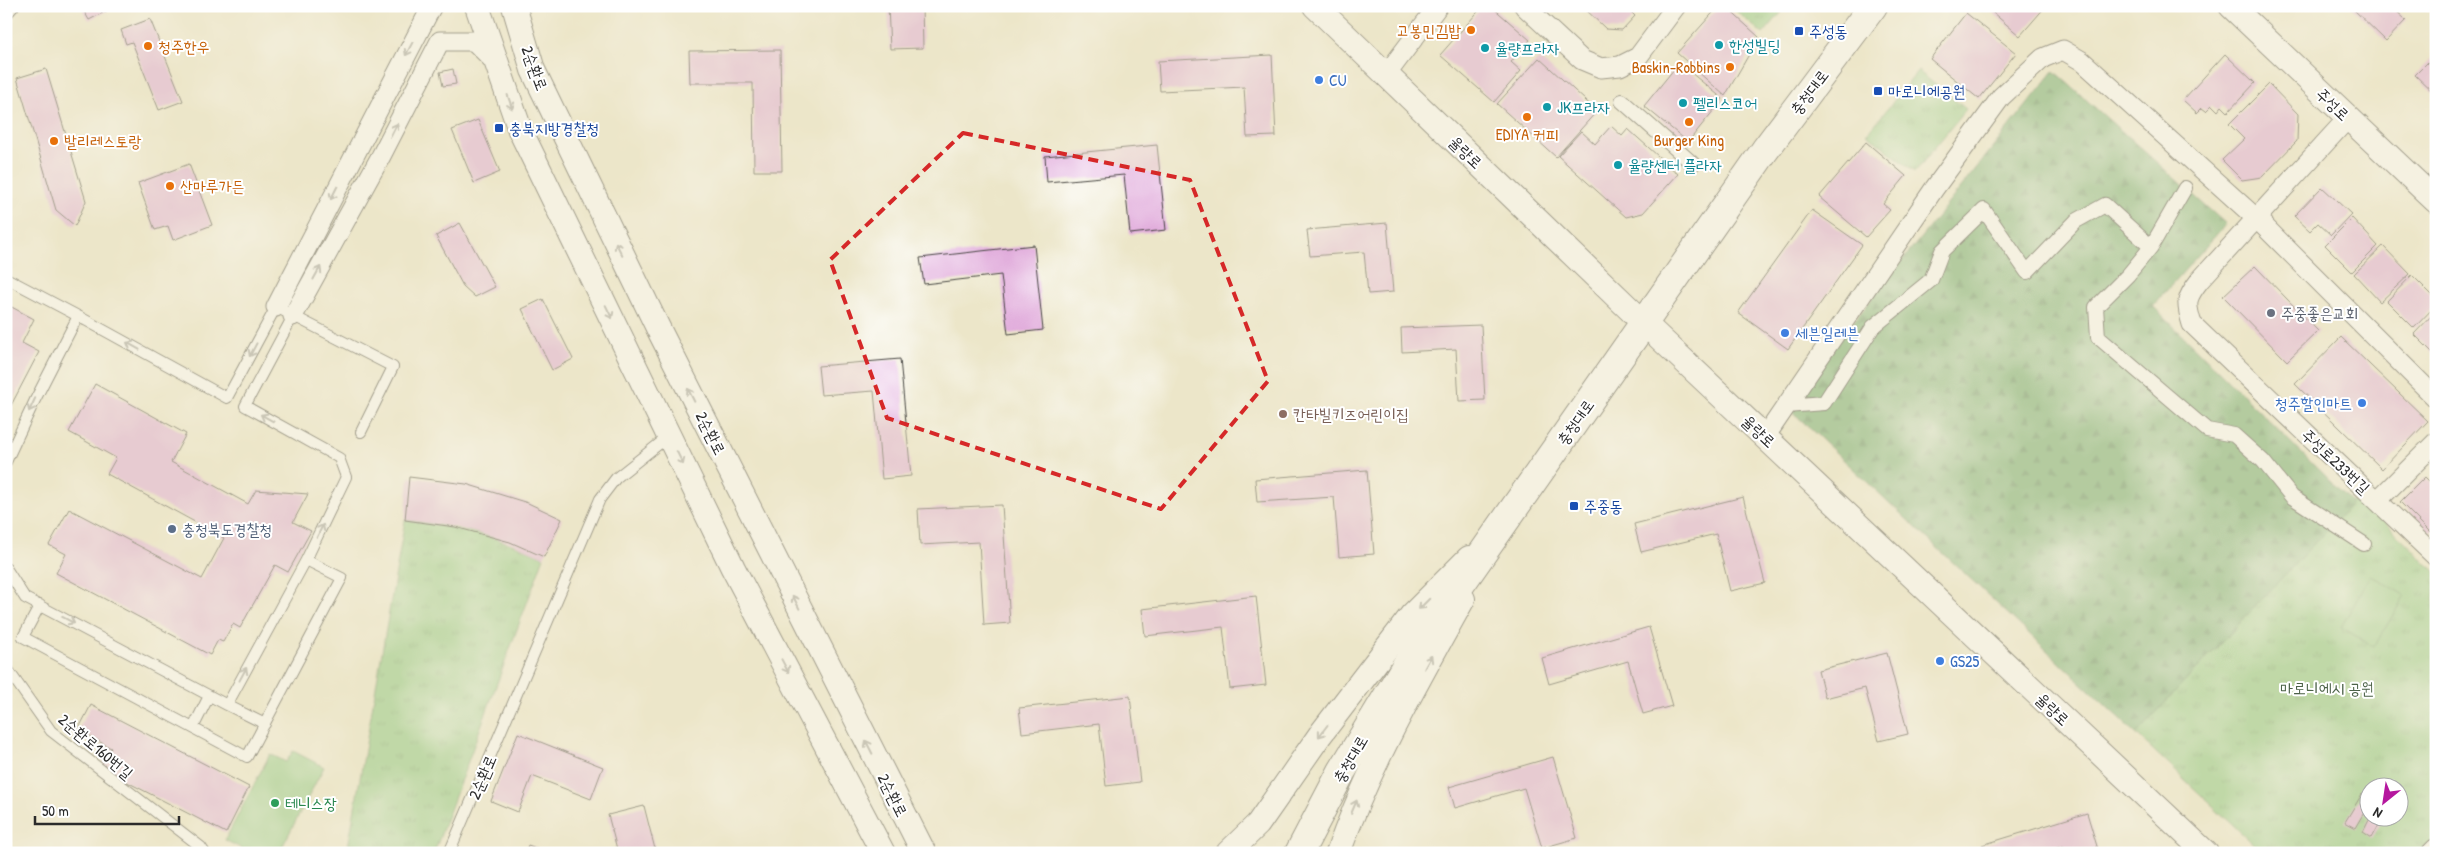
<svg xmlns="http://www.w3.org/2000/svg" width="2442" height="859" font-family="'Patrick Hand','Poor Story',sans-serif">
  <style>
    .grass { fill: url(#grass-tufts); stroke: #5a7a55; fill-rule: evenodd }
    .forest { fill: url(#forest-firs); stroke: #4d6c4c }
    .pitch { fill: #8ac87f; stroke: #5a7a55 }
    .building { fill: #e1acdb }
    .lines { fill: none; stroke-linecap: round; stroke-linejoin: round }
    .service-casing { stroke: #484743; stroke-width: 12 }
    .pedestrian-casing { stroke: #484743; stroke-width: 16 }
    .minor-casing { stroke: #484743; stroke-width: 21 }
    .tertiary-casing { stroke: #484743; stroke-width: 26 }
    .secondary-casing { stroke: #484743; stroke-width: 30 }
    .service { stroke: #fff; stroke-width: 10 }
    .pedestrian { stroke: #fff; stroke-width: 14 }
    .minor { stroke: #fff; stroke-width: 19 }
    .tertiary { stroke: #fff; stroke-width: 24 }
    .secondary { stroke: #fff; stroke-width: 28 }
    .oneway { stroke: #a0a0a0 }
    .marked { fill: none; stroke: #d62828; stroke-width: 4; stroke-dasharray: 10 6; stroke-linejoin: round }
    .food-dot { fill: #e8710a; stroke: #fff; stroke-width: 2 }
    .transit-dot { fill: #1a4fb4; stroke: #fff; stroke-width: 2 }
    .culture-dot { fill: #0f9aa8; stroke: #fff; stroke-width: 2 }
    .shop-dot { fill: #3f7fe0; stroke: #fff; stroke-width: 2 }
    .worship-dot { fill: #6b7280; stroke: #fff; stroke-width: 2 }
    .education-dot { fill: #8d6e63; stroke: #fff; stroke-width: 2 }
    .service-dot { fill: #5c6f8a; stroke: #fff; stroke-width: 2 }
    .leisure-dot { fill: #2e9e5b; stroke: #fff; stroke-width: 2 }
    .labels { text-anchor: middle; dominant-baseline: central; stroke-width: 4; stroke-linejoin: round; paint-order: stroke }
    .food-label { font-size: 16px; fill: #c56008; stroke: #fff; text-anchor: start }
    .transit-label { font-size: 16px; fill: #164399; stroke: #fff; text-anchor: start }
    .culture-label { font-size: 16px; fill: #0d838f; stroke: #fff; text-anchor: start }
    .street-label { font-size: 16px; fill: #2b2b2b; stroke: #fff }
    .shop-label { font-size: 16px; fill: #366cbe; stroke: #fff; text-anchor: start }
    .worship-label { font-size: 16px; fill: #5b616d; stroke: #fff; text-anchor: start }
    .education-label { font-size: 16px; fill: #785e54; stroke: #fff; text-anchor: start }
    .service-label { font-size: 16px; fill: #4e5e75; stroke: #fff; text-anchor: start }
    .park-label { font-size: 16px; fill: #4c6248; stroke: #fff }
    .leisure-label { font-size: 16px; fill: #27864d; stroke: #fff; text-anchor: start }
  </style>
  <defs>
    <pattern id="grass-tufts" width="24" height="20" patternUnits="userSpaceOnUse" patternTransform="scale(1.25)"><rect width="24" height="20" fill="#8ac87f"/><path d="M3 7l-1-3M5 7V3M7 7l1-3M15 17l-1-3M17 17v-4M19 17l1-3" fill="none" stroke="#71a368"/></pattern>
    <pattern id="forest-firs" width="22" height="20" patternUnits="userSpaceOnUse" patternTransform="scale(1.25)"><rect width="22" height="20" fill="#6fac6e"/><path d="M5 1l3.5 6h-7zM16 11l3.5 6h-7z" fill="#5b8c5b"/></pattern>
  </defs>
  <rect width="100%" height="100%" fill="#fff"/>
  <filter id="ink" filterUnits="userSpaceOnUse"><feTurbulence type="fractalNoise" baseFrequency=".02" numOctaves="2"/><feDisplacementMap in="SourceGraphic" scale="10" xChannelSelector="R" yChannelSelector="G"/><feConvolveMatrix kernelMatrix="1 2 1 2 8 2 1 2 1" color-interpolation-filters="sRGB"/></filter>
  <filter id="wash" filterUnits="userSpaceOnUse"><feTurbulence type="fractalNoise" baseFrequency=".0096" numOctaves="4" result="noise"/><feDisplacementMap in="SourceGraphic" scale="20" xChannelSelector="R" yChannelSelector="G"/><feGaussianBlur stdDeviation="1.12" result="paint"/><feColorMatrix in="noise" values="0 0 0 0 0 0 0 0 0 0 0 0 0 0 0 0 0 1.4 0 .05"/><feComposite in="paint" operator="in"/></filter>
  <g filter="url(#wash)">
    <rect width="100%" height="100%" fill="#ece6c9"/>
    <path class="grass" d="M1730,6H1787L1763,34Z
      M1918,71L1966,109L1915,172L1867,134Z
      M2358,496L2436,572V840L2425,853H2263L2136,734ZM2370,786H2400V816H2370Z
      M405,520C456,527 497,536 544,557L434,853H347Z"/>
    <path class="forest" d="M2054,71L2226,224L2153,306L2352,503L2136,734L1786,406Z"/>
    <path class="pitch" d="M2371,575L2405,595L2374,647L2341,627Z
      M293,751L324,767L279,853H250L225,840L270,754L286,762Z"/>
    <g id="blocks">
      <path class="building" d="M81,6H116L89,20Z
        M888,6H922L923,48L890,49Z
        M1483,6H1491L1530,40L1511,62L1521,71L1494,102L1440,55Z
        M1582,6H1634L1630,11L1635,16L1622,30L1606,29Z
        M1719,6H1725L1759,37L1725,96L1677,53Z
        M1985,6H2046L2020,36Z
        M2350,6H2391L2406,20L2386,41Z
        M1966,13L2016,53L1979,99L1930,59Z
        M150,19L183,101L159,110L132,42L126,44L121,30Z
        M780,50L782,171H754L753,83H690L689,51Z
        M2225,54L2255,83L2228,112L2222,106L2218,111L2212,105L2206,111L2202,108L2197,113L2183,100Z
        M2436,54V95L2415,75Z
        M1272,55L1276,136L1247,137L1244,87L1160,91L1158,61Z
        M1539,58L1597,111L1556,157L1497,104Z
        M1679,63L1723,99L1688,142L1644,106Z
        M46,69L86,201L75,226L56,210L17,78Z
        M453,69L456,84L443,86L440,72Z
        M2269,84L2298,114L2297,141L2262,177L2242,180L2222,160L2244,139L2229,124Z
        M478,120L500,172L474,183L452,130Z
        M1611,126L1622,136L1628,129L1678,174L1643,213L1626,217L1558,156L1581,131L1595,144Z
        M1866,142L1906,176L1883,204L1890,210L1866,237L1819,197Z
        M1157,145L1166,230L1130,234L1124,175L1047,182L1045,156Z
        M189,164L212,225L173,240L168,226L155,230L138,183Z
        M2322,187L2351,214L2331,235L2318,223L2310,231L2294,216Z
        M1812,210L1862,245L1788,349L1738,313Z
        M2352,218L2378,246L2352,272L2325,245Z
        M460,223L495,287L475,297L463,286L436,236Z
        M1387,223L1393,292L1368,294L1364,252L1310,256L1307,230Z
        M1034,245L1043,330L1008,334L1001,275L924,284L920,258Z
        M2383,246L2410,274L2380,302L2354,274Z
        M2255,266L2318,331L2287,361L2223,296Z
        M2412,275L2436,299V305L2414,328L2387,301Z
        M543,299L573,359L552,370L522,309Z
        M6,304L34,319L22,343L39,352L6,415Z
        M2436,311V356L2414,334Z
        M1481,325L1485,400L1459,401L1456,349L1402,352L1401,328Z
        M2341,337L2428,421L2382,469L2295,384Z
        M900,359L911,476L882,479L874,391L821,395L818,366Z
        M95,384L186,434L171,462L248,504L256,490L308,494L293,522L311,531L288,572L275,565L240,628L233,624L223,642L218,640L210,655L56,573L66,554L49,545L69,509L202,579L224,538L107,474L116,458L69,432Z
        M1367,470L1374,554L1339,557L1334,497L1257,502L1255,479Z
        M409,477L466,484L528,503L562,519L544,557L510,542L455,527L405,520Z
        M2425,477L2436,488V527L2430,532L2400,502Z
        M1743,497L1765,583L1730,591L1716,534L1641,552L1634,524Z
        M1002,505L1010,623L984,625L979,542L920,545L918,509Z
        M1256,596L1266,685L1230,689L1223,627L1145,636L1142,609Z
        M1649,627L1672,706L1643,714L1628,661L1549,684L1542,658Z
        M1887,653L1908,734L1879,741L1865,688L1825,698L1818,670Z
        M1130,696L1140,782L1106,786L1099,724L1022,733L1019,708Z
        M91,705L249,787L226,833L100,768L111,748L78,730Z
        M518,733L603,767L591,799L532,776L518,812L491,801Z
        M1553,757L1577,838L1542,848L1524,788L1455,808L1449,787Z
        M2362,794L2370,798V804L2356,828L2345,822Z
        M644,806L656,853H618L608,815Z
        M2087,813L2099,853H2065L2063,846L2042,853H1984L1982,845Z
        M2371,816H2384L2372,838L2363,832Z
        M528,845L550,853H525Z"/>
    </g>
  </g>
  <g filter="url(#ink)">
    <use href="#blocks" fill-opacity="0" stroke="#484743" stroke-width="1"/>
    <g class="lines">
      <defs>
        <path id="service" d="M6,15L14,6
          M6,278L78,316
          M6,462L35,400L78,316L227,398L276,307L393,367L361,432
          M6,568L25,598L227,705L306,560L346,477L339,458L245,406L293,316
          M40,605L23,637L247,757L342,578L306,560
          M6,667L51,731L201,847L205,853
          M227,705L265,724
          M193,728L209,696
          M449,853L600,499L616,478L669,436"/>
        <path id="pedestrian" d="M1622,101L1693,164
          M2151,247L2185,188
          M1786,406L1824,403L1873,327L1931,280L1942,251L1984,210L2027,272L2076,221L2105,205L2151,247L2128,275L2096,307L2098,337L2207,430L2234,435L2263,461L2292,497L2364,544"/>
        <path id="minor" d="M1524,6L1582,60L1601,68L1620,66L1638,57L1676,6
          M1386,75L1438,6
          M2348,118L2200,280C2186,298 2185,302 2192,324L2436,557
          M276,307L432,6
          M293,316L381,156L440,41H474L496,63
          M1765,437L1934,189L2001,97L2043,58L2063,50L2082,61L2257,219L2436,398
          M2378,500L2436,442
          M2431,853L2436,848"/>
        <path id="tertiary" d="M477,6L520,130L733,568L883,853
          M514,6L533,70L659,330L924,853
          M1315,6L1644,323L2206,853
          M2231,6L2436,201
          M1228,853L1258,824L1320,735L1412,615L1469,558
          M1338,853C1370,763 1417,682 1463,599"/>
        <path id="secondary" d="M1299,853L1342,771L1419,644L1765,150L1873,6"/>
      </defs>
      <use href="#service" class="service-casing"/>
      <use href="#pedestrian" class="pedestrian-casing"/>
      <use href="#minor" class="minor-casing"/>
      <use href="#tertiary" class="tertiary-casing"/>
      <use href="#secondary" class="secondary-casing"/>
      <use href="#service" class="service"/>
      <use href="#pedestrian" class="pedestrian"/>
      <use href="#minor" class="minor"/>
      <use href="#tertiary" class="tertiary"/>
      <use href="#secondary" class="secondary"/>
    </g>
    <defs><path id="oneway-shaft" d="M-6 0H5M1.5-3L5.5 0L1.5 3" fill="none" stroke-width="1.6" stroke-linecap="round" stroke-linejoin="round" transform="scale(1.25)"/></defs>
    <g class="oneway">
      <use href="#oneway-shaft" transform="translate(409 49) rotate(118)"/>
      <use href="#oneway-shaft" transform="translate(510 102) rotate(71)"/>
      <use href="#oneway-shaft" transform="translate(394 130) rotate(-63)"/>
      <use href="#oneway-shaft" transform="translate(334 193) rotate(117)"/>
      <use href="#oneway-shaft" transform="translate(619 249) rotate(-116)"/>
      <use href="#oneway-shaft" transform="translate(317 273) rotate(-61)"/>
      <use href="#oneway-shaft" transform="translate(609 312) rotate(64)"/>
      <use href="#oneway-shaft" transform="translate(133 346) rotate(-151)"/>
      <use href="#oneway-shaft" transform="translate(253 350) rotate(118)"/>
      <use href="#oneway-shaft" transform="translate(691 395) rotate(-117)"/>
      <use href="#oneway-shaft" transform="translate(32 405) rotate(115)"/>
      <use href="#oneway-shaft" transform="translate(267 418) rotate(-151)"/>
      <use href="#oneway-shaft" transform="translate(680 458) rotate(64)"/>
      <use href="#oneway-shaft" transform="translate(320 531) rotate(-64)"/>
      <use href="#oneway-shaft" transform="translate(796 602) rotate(-117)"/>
      <use href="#oneway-shaft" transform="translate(1424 604) rotate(135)"/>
      <use href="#oneway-shaft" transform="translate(68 620) rotate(28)"/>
      <use href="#oneway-shaft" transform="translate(1428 662) rotate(-61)"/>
      <use href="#oneway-shaft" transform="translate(785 666) rotate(62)"/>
      <use href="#oneway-shaft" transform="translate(243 674) rotate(-62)"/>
      <use href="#oneway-shaft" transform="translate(1323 731) rotate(127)"/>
      <use href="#oneway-shaft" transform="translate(869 747) rotate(-117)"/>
      <use href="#oneway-shaft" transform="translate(1354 807) rotate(-67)"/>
    </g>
  </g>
  <path d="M0 0H2442V859H0ZM963,133L1190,180L1268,381L1161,509L887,418L830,260Z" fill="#ece6c9" fill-opacity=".55" fill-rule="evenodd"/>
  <path class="marked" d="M963,133L1190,180L1268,381L1161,509L887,418L830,260Z"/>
  <g class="food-dot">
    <circle cx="1471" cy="30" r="5"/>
    <circle cx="148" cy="46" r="5"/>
    <circle cx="1730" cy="67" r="5"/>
    <circle cx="1527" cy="117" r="5"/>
    <circle cx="1689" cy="122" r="5"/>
    <circle cx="54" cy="141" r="5"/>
    <circle cx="170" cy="186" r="5"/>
  </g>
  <g class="transit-dot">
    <rect x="1794" y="26" width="10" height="10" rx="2.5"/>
    <rect x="1873" y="86" width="10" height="10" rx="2.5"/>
    <rect x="494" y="123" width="10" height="10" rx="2.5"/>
    <rect x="1569" y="501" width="10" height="10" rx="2.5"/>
  </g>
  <g class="culture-dot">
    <circle cx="1719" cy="45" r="5"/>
    <circle cx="1485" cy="48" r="5"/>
    <circle cx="1683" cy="103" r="5"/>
    <circle cx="1547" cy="107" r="5"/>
    <circle cx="1618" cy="165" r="5"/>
  </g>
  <g class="shop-dot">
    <circle cx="1319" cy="80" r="5"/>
    <circle cx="1785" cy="333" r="5"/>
    <circle cx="2362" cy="403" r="5"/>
    <circle cx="1940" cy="661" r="5"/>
  </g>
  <circle class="worship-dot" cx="2271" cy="313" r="5"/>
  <circle class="education-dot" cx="1283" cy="414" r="5"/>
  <circle class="service-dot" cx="172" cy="529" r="5"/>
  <circle class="leisure-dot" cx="275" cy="803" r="5"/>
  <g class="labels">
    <g class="food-label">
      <text x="1461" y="30" text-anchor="end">고봉민김밥</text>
      <text x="158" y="46">청주한우</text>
      <text x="1720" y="67" text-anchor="end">Baskin-Robbins</text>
      <text x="1527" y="134" text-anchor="middle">EDIYA 커피</text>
      <text x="1689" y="140" text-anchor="middle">Burger King</text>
      <text x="64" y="141">발리레스토랑</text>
      <text x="180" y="186">산마루가든</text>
    </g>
    <g class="transit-label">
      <text x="1809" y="31">주성동</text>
      <text x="1888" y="91">마로니에공원</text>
      <text x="509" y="128">충북지방경찰청</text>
      <text x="1584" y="506">주중동</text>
    </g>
    <g class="culture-label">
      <text x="1729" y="45">한성빌딩</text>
      <text x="1495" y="48">율량프라자</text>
      <text x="1693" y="103">펠리스코어</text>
      <text x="1557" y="107">JK프라자</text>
      <text x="1628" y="165">율량센터 플라자</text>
    </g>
    <g class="street-label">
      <text transform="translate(535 68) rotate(69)">2순환로</text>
      <text transform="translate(1809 92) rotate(-53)">충청대로</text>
      <text transform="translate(2333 104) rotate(44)">주성로</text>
      <text transform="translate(1466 152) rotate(44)">율량로</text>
      <text transform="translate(1575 422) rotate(-55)">충청대로</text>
      <text transform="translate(1759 431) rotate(43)">율량로</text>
      <text transform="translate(711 433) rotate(63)">2순환로</text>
      <text transform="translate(2336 461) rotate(43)">주성로233번길</text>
      <text transform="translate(2053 709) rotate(43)">율량로</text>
      <text transform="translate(96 746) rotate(40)">2순환로160번길</text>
      <text transform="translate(1350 759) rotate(-60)">충청대로</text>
      <text transform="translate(482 777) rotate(-67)">2순환로</text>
      <text transform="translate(893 795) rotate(63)">2순환로</text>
    </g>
    <g class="shop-label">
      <text x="1329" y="80">CU</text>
      <text x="1795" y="333">세븐일레븐</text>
      <text x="2352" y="403" text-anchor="end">청주할인마트</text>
      <text x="1950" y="661">GS25</text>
    </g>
    <g class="worship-label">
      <text x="2281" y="313">주중좋은교회</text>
    </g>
    <g class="education-label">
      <text x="1293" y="414">칸타빌키즈어린이집</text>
    </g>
    <g class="service-label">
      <text x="182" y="529">충청북도경찰청</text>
    </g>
    <g class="park-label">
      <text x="2327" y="688">마로니에시 공원</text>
    </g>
    <g class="leisure-label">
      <text x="285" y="803">테니스장</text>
    </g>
  </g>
  <rect width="2442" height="859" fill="none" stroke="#fff" stroke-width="25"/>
  <g transform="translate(2384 802) rotate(210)"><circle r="24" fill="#ffffff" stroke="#aaaaaa"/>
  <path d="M0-4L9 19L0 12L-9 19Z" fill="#b5179e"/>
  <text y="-8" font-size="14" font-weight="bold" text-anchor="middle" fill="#2b2b2b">N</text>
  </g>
  <path d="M35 816v8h144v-8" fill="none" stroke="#2b2b2b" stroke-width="2.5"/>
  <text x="42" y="816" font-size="15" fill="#2b2b2b" stroke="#ffffff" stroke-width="4" paint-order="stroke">50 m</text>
</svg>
